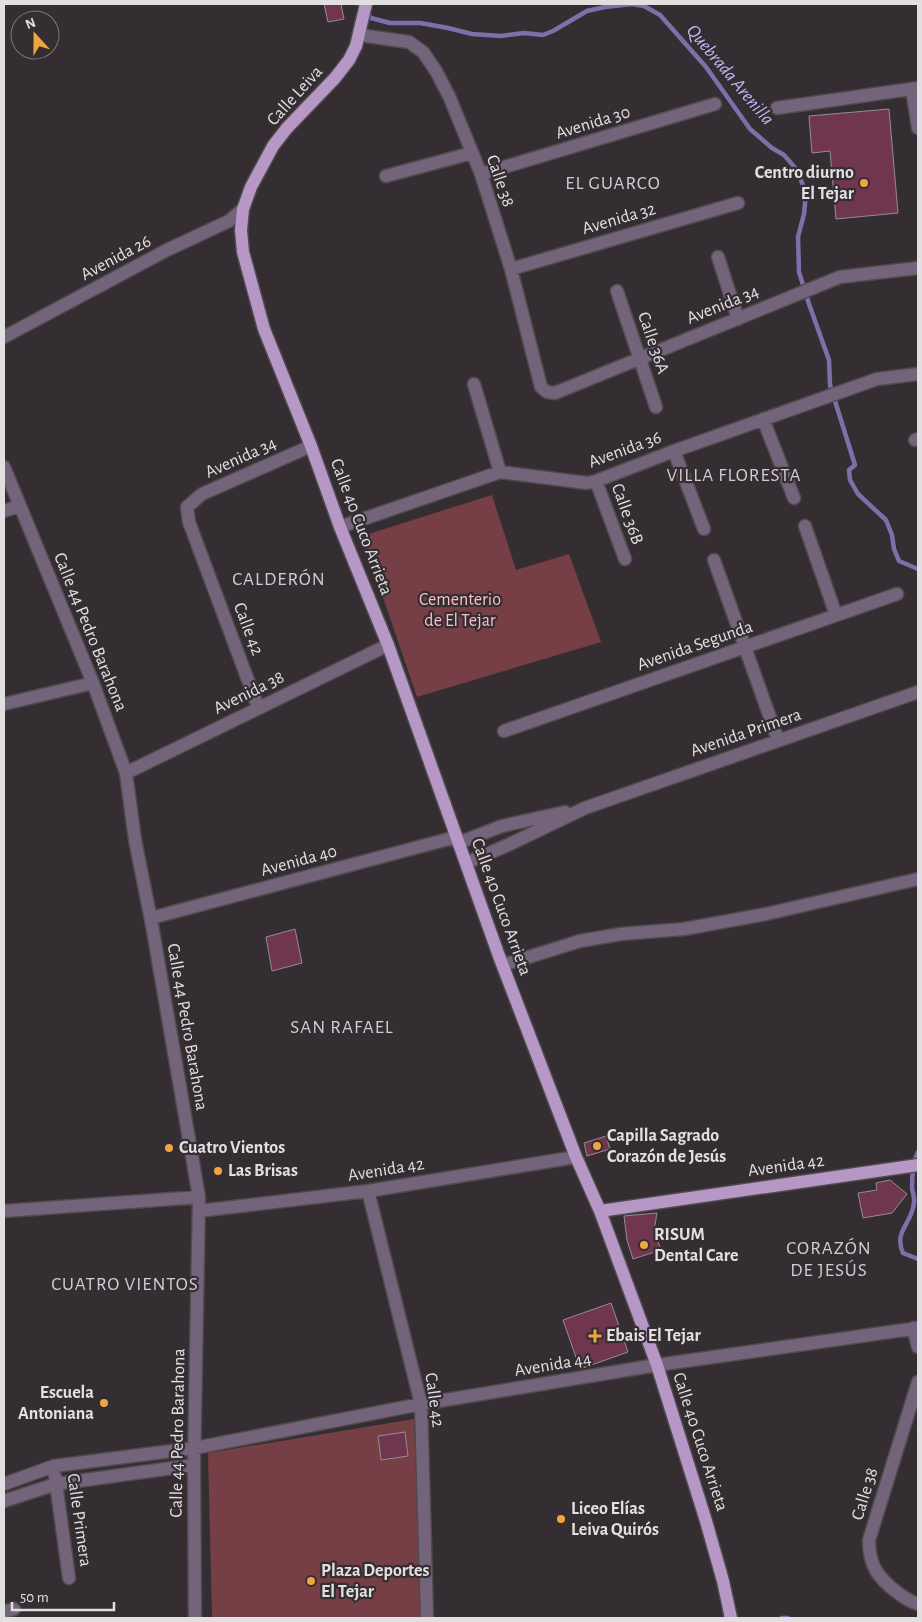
<svg xmlns="http://www.w3.org/2000/svg" width="922" height="1622" font-family="'Alegreya Sans',sans-serif">
  <style>
    .green { fill: #763f46 }
    .lines { fill: none; stroke-linecap: round; stroke-linejoin: round }
    .stream { stroke: #7f6fa9; stroke-width: 4.5 }
    .building { fill: #70364f; stroke: #958d90 }
    .minor-casing { stroke: #504a4e; stroke-width: 15 }
    .major-casing { stroke: #504a4e; stroke-width: 15 }
    .minor { stroke: #74647b; stroke-width: 12 }
    .major { stroke: #b797c5; stroke-width: 12 }
    .poi-dot { fill: #f0a63e; stroke: #342e32; stroke-width: 2 }
    .labels { text-anchor: middle; dominant-baseline: central; stroke-width: 4.5; stroke-linejoin: round; paint-order: stroke }
    .street-label { font-size: 18px; fill: #e2dfe1; stroke: #342e32 }
    .poi-label { font-size: 18px; font-weight: bold; fill: #e2dfe1; stroke: #342e32; text-anchor: start }
    .park-label { font-size: 18px; fill: #fdbfc4; stroke: #342e32 }
    .water-label { font-size: 19px; font-style: italic; fill: #c6b5f8; stroke: #342e32 }
    .neighbourhood-label { font-size: 19px; letter-spacing: 1px; fill: #d2cbd1; stroke: #342e32 }
  </style>
  <rect width="100%" height="100%" fill="#342e32"/>
  <path class="green" d="M492,495L516,570L569,554L601,642L417,697L362,536Z
    M414,1419L421,1618H212L208,1453Z"/>
  <g class="lines">
    <path class="stream" d="M359,4L371,18L390,23H420L448,28L472,34L501,36L524,33L543,35L553,31L587,11L605,7L632,4L644,6L660,15L706,67L750,129L772,148L784,155L797,170L806,193L804,214L798,237L799,272L809,304L829,360L830,385L855,465L849,470L850,480L858,494L886,520L892,535L894,549L899,561L918,569
      M918,1152C913,1162 912,1175 912,1187C912,1192 915,1197 914,1202C913,1223 893,1231 903,1253L918,1259
      M782,1618H788"/>
  </g>
  <path class="building" d="M324,4H341L344,19L328,22Z
    M889,109L898,213L836,219L830,151L812,153L809,116Z
    M295,929L302,963L272,971L266,937Z
    M606,1136L610,1149L587,1156L584,1143Z
    M890,1180L907,1194L892,1213L863,1218L858,1193L877,1190L876,1183Z
    M657,1213L654,1231L661,1250L633,1259L627,1240L624,1216Z
    M611,1303L628,1352L580,1369L563,1320Z
    M405,1432L408,1456L381,1460L378,1436Z"/>
  <g class="lines">
    <defs>
      <path id="minor" d="M359,35L409,42L423,52L436,71L449,96L481,174L511,269L541,387L547,392L555,393L840,277L918,268
        M912,89L918,128
        M777,108L918,88
        M481,174L715,104
        M386,176L472,153
        M718,257L738,319
        M511,269L738,203
        M617,291L656,407
        M4,337L167,250L229,221L243,209
        M474,384L500,472
        M763,419L794,498
        M915,440L918,439
        M674,451L704,529
        M4,467L93,683L126,773L135,840L152,925L199,1197L194,1465L195,1618
        M596,481L625,559
        M4,511L19,506
        M805,526L836,615
        M340,527L500,472L587,483L596,481L674,451L877,379L918,374
        M714,560L778,740
        M4,704L93,683
        M258,707L189,522L187,507L202,494L311,446
        M504,731L897,594
        M126,773L388,645
        M458,843L502,826L565,812
        M466,863L508,845L585,808L918,692
        M151,918L456,837
        M503,965L580,941L621,934L684,929L766,914L918,879
        M368,1191L421,1404L427,1618
        M4,1211L199,1197
        M199,1211L368,1191L576,1157
        M913,1328L918,1347
        M918,1382L869,1540C869,1566 878,1578 898,1593C905,1598 910,1602 918,1604
        M55,1476L69,1578
        M4,1484L54,1466L195,1448L421,1404L657,1365L918,1328
        M4,1501L56,1484L194,1465
        M4,1612L14,1609"/>
      <path id="major" d="M366,4L356,46L349,60L335,78L287,128L273,146L251,187L243,209L241,230L243,252L264,329L311,446L340,527L388,645L499,956L576,1157L600,1211L657,1365L706,1521L723,1581L731,1618
        M600,1211L918,1165"/>
    </defs>
    <use href="#minor" class="minor-casing"/>
    <use href="#major" class="major-casing"/>
    <use href="#minor" class="minor"/>
    <use href="#major" class="major"/>
  </g>
  <g class="poi-dot">
    <circle cx="864" cy="183" r="5"/>
    <circle cx="597" cy="1146" r="5"/>
    <circle cx="169" cy="1148" r="5"/>
    <circle cx="218" cy="1171" r="5"/>
    <circle cx="644" cy="1245" r="5"/>
    <path d="M592.5 1328.5h5v5h5v5h-5v5h-5v-5h-5v-5h5z"/>
    <circle cx="104" cy="1403" r="5"/>
    <circle cx="561" cy="1519" r="5"/>
    <circle cx="311" cy="1581" r="5"/>
  </g>
  <g class="labels">
    <g class="street-label">
      <text transform="translate(295 96) rotate(-48)">Calle Leiva</text>
      <text transform="translate(593 123) rotate(-17)">Avenida 30</text>
      <text transform="translate(500 181) rotate(71)">Calle 38</text>
      <text transform="translate(619 219) rotate(-16)">Avenida 32</text>
      <text transform="translate(116 258) rotate(-28)">Avenida 26</text>
      <text transform="translate(723 305) rotate(-22)">Avenida 34</text>
      <text transform="translate(653 343) rotate(71)">Calle 36A</text>
      <text transform="translate(625 450) rotate(-20)">Avenida 36</text>
      <text transform="translate(241 458) rotate(-24)">Avenida 34</text>
      <text transform="translate(627 514) rotate(70)">Calle 36B</text>
      <text transform="translate(361 527) rotate(69)">Calle 40 Cuco Arrieta</text>
      <text transform="translate(248 629) rotate(69)">Calle 42</text>
      <text transform="translate(90 632) rotate(68)">Calle 44 Pedro Barahona</text>
      <text transform="translate(695 646) rotate(-19)">Avenida Segunda</text>
      <text transform="translate(249 693) rotate(-26)">Avenida 38</text>
      <text transform="translate(746 733) rotate(-19)">Avenida Primera</text>
      <text transform="translate(299 861) rotate(-15)">Avenida 40</text>
      <text transform="translate(501 907) rotate(70)">Calle 40 Cuco Arrieta</text>
      <text transform="translate(187 1027) rotate(80)">Calle 44 Pedro Barahona</text>
      <text transform="translate(786 1166) rotate(-8)">Avenida 42</text>
      <text transform="translate(386 1170) rotate(-9)">Avenida 42</text>
      <text transform="translate(553 1365) rotate(-9)">Avenida 44</text>
      <text transform="translate(434 1400) rotate(82)">Calle 42</text>
      <text transform="translate(178 1433) rotate(-89)">Calle 44 Pedro Barahona</text>
      <text transform="translate(700 1442) rotate(72)">Calle 40 Cuco Arrieta</text>
      <text transform="translate(865 1494) rotate(-73)">Calle 38</text>
      <text transform="translate(79 1520) rotate(82)">Calle Primera</text>
    </g>
    <g class="poi-label">
      <text x="854" y="173" text-anchor="end">Centro diurno<tspan x="854" dy="21">El Tejar</tspan></text>
      <text x="607" y="1136">Capilla Sagrado<tspan x="607" dy="21">Corazón de Jesús</tspan></text>
      <text x="179" y="1148">Cuatro Vientos</text>
      <text x="228" y="1171">Las Brisas</text>
      <text x="654" y="1235">RISUM<tspan x="654" dy="21">Dental Care</tspan></text>
      <text x="606" y="1336">Ebais El Tejar</text>
      <text x="94" y="1393" text-anchor="end">Escuela<tspan x="94" dy="21">Antoniana</tspan></text>
      <text x="571" y="1509">Liceo Elías<tspan x="571" dy="21">Leiva Quirós</tspan></text>
      <text x="321" y="1571">Plaza Deportes<tspan x="321" dy="21">El Tejar</tspan></text>
    </g>
    <g class="park-label">
      <text x="460" y="600">Cementerio<tspan x="460" dy="21">de El Tejar</tspan></text>
    </g>
    <g class="water-label">
      <text transform="translate(730 75) rotate(50)">Quebrada Arenilla</text>
    </g>
    <g class="neighbourhood-label">
      <text x="613" y="183">EL GUARCO</text>
      <text x="734" y="475">VILLA FLORESTA</text>
      <text x="279" y="579">CALDERÓN</text>
      <text x="342" y="1027">SAN RAFAEL</text>
      <text x="829" y="1248">CORAZÓN<tspan x="829" dy="22">DE JESÚS</tspan></text>
      <text x="125" y="1284">CUATRO VIENTOS</text>
    </g>
  </g>
  <rect width="922" height="1622" fill="none" stroke="#e2dfe1" stroke-width="10"/>
  <g transform="translate(35 35) rotate(339)"><circle r="24" fill="#342e32" stroke="#7a7578"/>
  <path d="M0-4L9 19L0 12L-9 19Z" fill="#f0a63e"/>
  <text y="-8" font-size="14" font-weight="bold" text-anchor="middle" fill="#e2dfe1">N</text>
  </g>
  <path d="M12 1602v8h102v-8" fill="none" stroke="#e2dfe1" stroke-width="2.5"/>
  <text x="20" y="1602" font-size="15" fill="#e2dfe1" stroke="#342e32" stroke-width="4" paint-order="stroke">50 m</text>
</svg>
